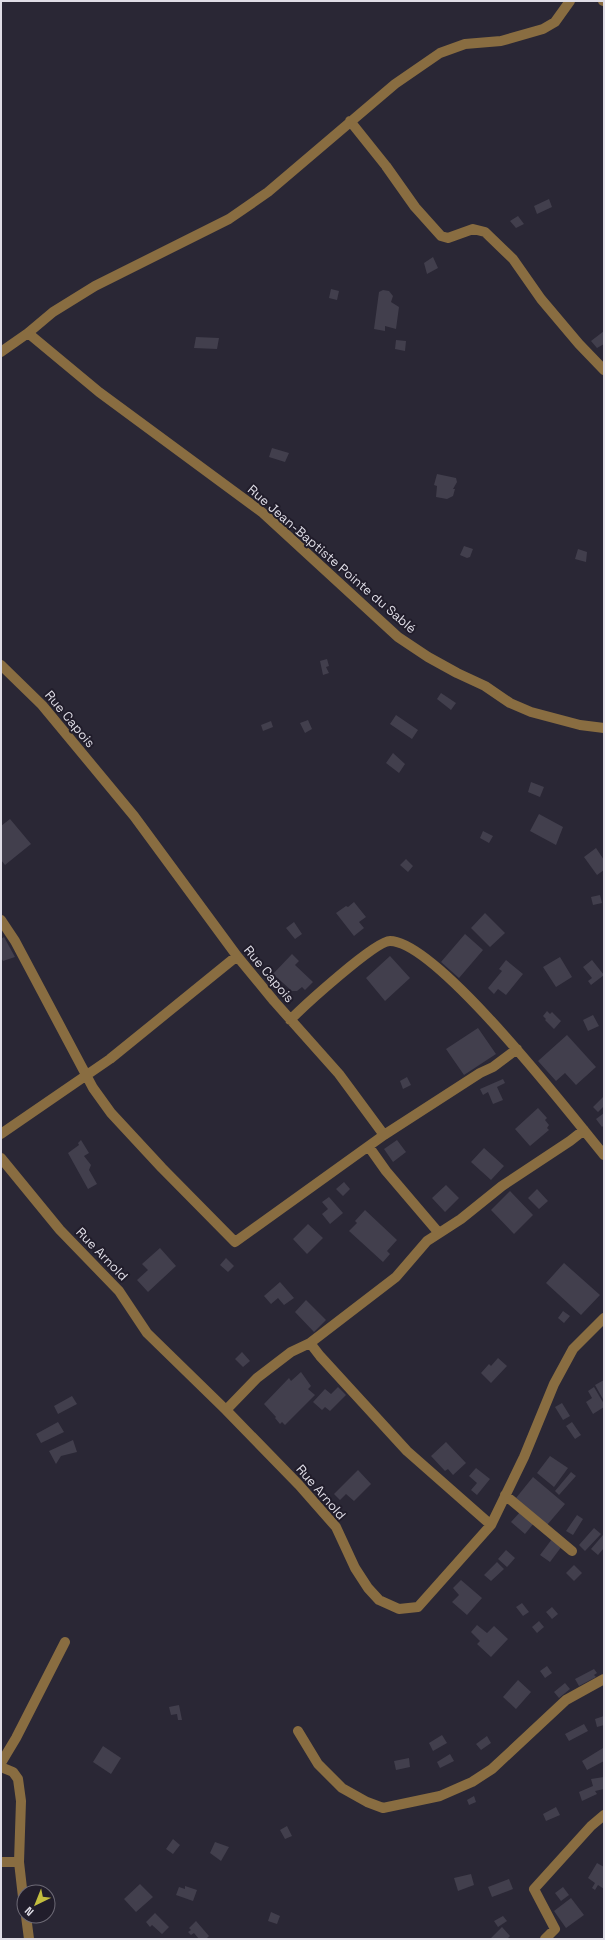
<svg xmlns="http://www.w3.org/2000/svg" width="605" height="1940" font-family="'Space Grotesk',sans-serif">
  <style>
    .building { fill: #423f4d }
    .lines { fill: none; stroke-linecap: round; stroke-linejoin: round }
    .minor { stroke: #896d41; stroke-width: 10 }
    .labels { text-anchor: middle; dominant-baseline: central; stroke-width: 4; stroke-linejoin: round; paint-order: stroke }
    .street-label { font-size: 13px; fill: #dfdde6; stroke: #211d2b }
  </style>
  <rect width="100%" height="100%" fill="#2a2735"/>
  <path class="building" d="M549,199L552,207L537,214L534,206Z
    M518,216L524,224L516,228L510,221Z
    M433,257L438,268L427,274L424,263Z
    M331,289L339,291L337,300L329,298Z
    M383,290L389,291L393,296L391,302L399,307L396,329L385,326V331L374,329L379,292Z
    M604,331V344L597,348L591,341Z
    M196,337L219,338L217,349L194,348Z
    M396,340L406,341L405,351L395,349Z
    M272,448L289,453L285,462L269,457Z
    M437,474L456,478L457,482L453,489H455L453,496L447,499L436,497L437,486L434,485Z
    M464,546L473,549L470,557L467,558L460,555Z
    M578,549L587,552L586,562L575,559Z
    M327,659L329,666L326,667L329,673L323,675L320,661Z
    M441,693L456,703L451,710L437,699Z
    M396,715L418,730L412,739L390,724Z
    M308,720L312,729L305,733L300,723Z
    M271,721L273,727L263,731L261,725Z
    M393,753L405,764L399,773L386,763Z
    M531,782L544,787L540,797L528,792Z
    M539,814L563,827L556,845L530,831Z
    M10,819L31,844L5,865L1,860V826Z
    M483,831L493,836L489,843L480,838Z
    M596,848L604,860V870L597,875L584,857Z
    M406,859L413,866L408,872L400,865Z
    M600,895L602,903L593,905L591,897Z
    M354,902L366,917L359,922L364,928L354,936L336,913L346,906L348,907Z
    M485,913L505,933L490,947L471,928Z
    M294,922L302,934L295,939L286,928Z
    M465,934L483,950L459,978L441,962Z
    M4,937L15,957L3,961L1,958V939Z
    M292,954L299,961L295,965L313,982L305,990L302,987L297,991H292L273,974Z
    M390,956L410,978L385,1001L366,978Z
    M560,957L572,977L556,987L543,967Z
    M506,960L523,974L506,995L498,989L494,994L488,988L502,971L499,969Z
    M592,960L604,975L591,985L588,981L592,978L583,967Z
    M547,1011L550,1014L552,1012L561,1021L554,1029L545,1020L546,1019L543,1016Z
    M593,1015L599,1026L588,1031L583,1020Z
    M478,1028L496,1054L464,1075L446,1049Z
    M567,1035L596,1067L576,1085L565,1073L556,1081L538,1061Z
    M407,1077L411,1085L403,1089L400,1081Z
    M503,1079L505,1083L497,1087L503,1100L493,1104L488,1092L483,1095L480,1089Z
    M604,1096V1106L598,1112L593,1107Z
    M538,1108L547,1118L545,1120L549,1125L547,1128L549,1130L530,1146L515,1129Z
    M604,1113V1125L602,1127L596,1119Z
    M81,1140L89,1153L84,1156L91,1165L89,1170L97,1184L88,1189L68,1153L79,1145L78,1143Z
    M397,1140L406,1152L393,1162L384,1149Z
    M484,1148L504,1166L491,1180L471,1162Z
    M344,1182L350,1189L343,1196L336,1189Z
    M446,1185L459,1198L445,1212L432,1198Z
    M537,1189L548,1201L539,1209L528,1198Z
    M510,1191L533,1215L514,1234L491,1210Z
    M329,1197L343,1213L330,1224L322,1214L328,1209L322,1202Z
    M365,1210L397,1240L387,1251L390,1254L383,1262L349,1231L357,1223L355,1221Z
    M308,1224L323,1238L307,1254L293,1239Z
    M160,1248L176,1266L148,1292L137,1280L148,1270L142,1264Z
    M226,1258L234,1266L228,1272L220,1265Z
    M564,1263L600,1295L581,1315L546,1283Z
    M280,1282L294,1298L284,1305L278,1298L271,1304L264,1296Z
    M306,1300L326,1320L314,1332L295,1312Z
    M563,1311L570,1316L564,1323L558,1318Z
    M242,1352L250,1361L243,1367L235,1359Z
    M498,1358L507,1366L491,1383L481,1373L489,1364L491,1366Z
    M301,1372L311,1386L308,1389L315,1395L285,1425L282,1422L280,1424L275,1418L276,1417L264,1404L289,1378L291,1381Z
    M604,1380V1401L595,1385Z
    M338,1387L346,1395L330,1411L325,1407L322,1410L313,1402L325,1389L331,1394Z
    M594,1387L604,1404V1407L593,1414L586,1402L592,1398L588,1391Z
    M72,1396L77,1404L58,1414L54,1406Z
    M562,1403L570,1416L563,1420L555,1407Z
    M58,1422L64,1432L41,1443L36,1434Z
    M572,1422L581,1435L575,1439L566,1426Z
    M73,1440L77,1452L61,1456L56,1464L49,1451Z
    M446,1442L466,1463L453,1475L448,1469L445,1471L431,1456Z
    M550,1456L568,1468L554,1487L537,1473Z
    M476,1468L490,1479L477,1495L471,1490L477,1483L469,1476Z
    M358,1470L371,1484L354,1501L346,1494L340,1500L334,1494Z
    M571,1472L576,1476L559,1495L555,1491Z
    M533,1477L565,1504L547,1525L516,1498Z
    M521,1511L534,1523L525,1534L511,1522Z
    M577,1515L583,1519L573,1535L566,1531Z
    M594,1528L601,1534L585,1551L579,1545Z
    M603,1535L604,1548L598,1555L591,1549Z
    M552,1539L562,1546L550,1562L540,1555Z
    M506,1550L515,1558L507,1567L498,1559Z
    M497,1562L504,1569L491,1581L484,1575Z
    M574,1565L582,1573L574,1581L566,1573Z
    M461,1580L482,1598L467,1615L452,1602L459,1595L453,1588Z
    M522,1603L529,1612L523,1616L516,1607Z
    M552,1607L558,1614L552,1619L546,1612Z
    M539,1621L544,1627L537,1633L532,1627Z
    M477,1625L487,1633L494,1626L508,1639L491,1657L477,1644L480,1641L471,1632Z
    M547,1666L552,1673L545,1678L540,1671Z
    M594,1669L597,1673L594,1675L596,1677L579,1686L575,1679Z
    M518,1680L531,1692L516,1709L503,1697Z
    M565,1683L570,1689L559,1698L554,1692Z
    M179,1705L182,1720H178L177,1714L171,1715L169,1707Z
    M604,1716V1725L597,1727L595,1719Z
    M584,1724L588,1731L569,1741L565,1734Z
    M442,1735L447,1743L433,1751L429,1743Z
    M487,1736L491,1743L481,1750L476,1744Z
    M103,1746L121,1758L111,1774L93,1762Z
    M603,1748L604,1761L587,1770L582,1761Z
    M450,1754L454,1761L440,1768L437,1762Z
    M409,1758L410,1767L396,1770L394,1761Z
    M604,1777V1789L595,1791L597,1794L582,1801L579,1792L593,1786L591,1779Z
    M474,1796L476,1802L469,1805L467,1800Z
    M556,1807L560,1815L546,1821L543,1814Z
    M287,1826L292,1836L285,1839L280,1830Z
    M173,1839L180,1845L173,1854L166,1849Z
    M215,1842L229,1847L221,1861L210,1853Z
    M597,1863L604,1867V1889L598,1885L595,1890L592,1888L595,1883L588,1878Z
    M471,1874L474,1885L458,1891L454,1878Z
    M509,1879L513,1889L492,1897L488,1887Z
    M140,1884L153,1897L136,1912L124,1899Z
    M185,1886L197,1890L193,1901L176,1895L179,1887L185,1889Z
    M563,1887L569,1895L561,1901L555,1893Z
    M571,1898L584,1915L566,1928L554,1911Z
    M271,1912L280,1916L277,1924L268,1921Z
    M155,1913L169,1927L162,1934L152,1925L150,1927L146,1922Z
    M503,1916L507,1921L498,1927L494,1921Z
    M196,1921L209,1936L206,1939H199L194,1933L191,1935L188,1932L191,1930L189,1928Z
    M502,1927L510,1936L507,1939H490Z"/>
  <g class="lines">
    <path class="minor" d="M603,1H604
      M350,121L386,166L415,207L441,236L448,238L473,229L485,232L513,259L541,299L579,344L604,370
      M28,333L99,392L263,513L398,637L428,657L457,673L485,686L510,703L531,712L580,725L604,728
      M1,352L28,333L53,312L95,286L229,219L268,192L395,84L440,53L465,44L501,41L543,29L555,22L570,1
      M1,665L42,705L134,816L237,956L274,1001L339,1074L384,1135
      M1,920L15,941L93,1088L111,1113L162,1168L235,1242L384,1135L480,1073L493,1067L517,1049
      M290,1020C304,1006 375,941 390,941C437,941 571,1115 604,1155
      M1,1134L110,1059L237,956
      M369,1147L386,1171L438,1232
      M1,1158L60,1230L119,1291L147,1333L226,1410L299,1485L336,1527L355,1568L368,1588L379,1600L399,1609L418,1607L491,1525L524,1457L554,1384L573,1349L604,1318
      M310,1343L320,1356L407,1451L491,1525
      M226,1410L257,1378L291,1352L310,1343L396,1277L427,1241L461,1219L502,1186L570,1141L584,1130
      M505,1495L572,1551
      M298,1731L318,1764L342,1788L367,1802L383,1808L440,1796L472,1782L492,1769L566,1700L604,1679
      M1,1763L16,1738L65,1642
      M1,1767L13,1772L18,1779L21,1801L19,1862L24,1906
      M1,1862H19
      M26,1916L29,1939
      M545,1939L555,1929L534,1889L591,1826L604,1815"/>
  </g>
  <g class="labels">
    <g class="street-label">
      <text transform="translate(332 559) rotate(41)">Rue Jean-Baptiste Pointe du Sablé</text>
      <text transform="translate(70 719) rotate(50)">Rue Capois</text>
      <text transform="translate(269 974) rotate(50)">Rue Capois</text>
      <text transform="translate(102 1254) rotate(46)">Rue Arnold</text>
      <text transform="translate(321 1492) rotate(49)">Rue Arnold</text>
    </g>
  </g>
  <rect width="605" height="1940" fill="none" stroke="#dfdde6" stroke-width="4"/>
  <g transform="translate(36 1904) rotate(223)"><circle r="19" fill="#211d2b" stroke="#6d6a76"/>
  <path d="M0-3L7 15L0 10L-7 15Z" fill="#c3bd3e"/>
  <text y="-6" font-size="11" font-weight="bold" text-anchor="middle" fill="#dfdde6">N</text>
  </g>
</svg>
